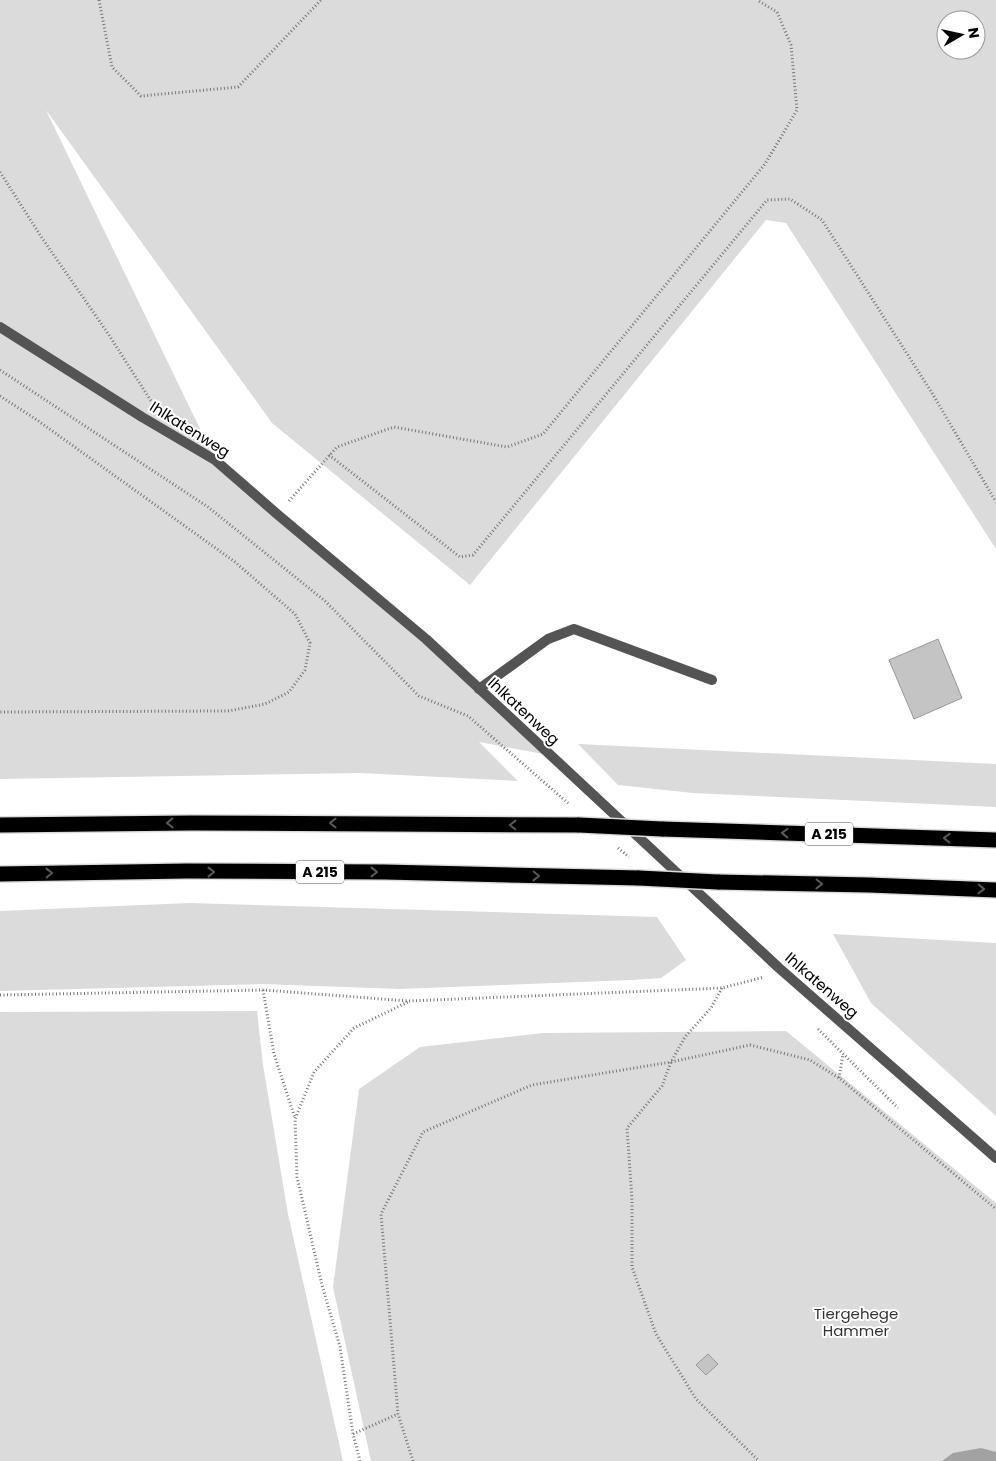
<svg xmlns="http://www.w3.org/2000/svg" width="996" height="1461" font-family="Poppins,sans-serif">
  <style>
    .green { fill: #dbdbdb; fill-rule: evenodd }
    .water { fill: #a2a2a2 }
    .building { fill: #c4c4c4; stroke: #989898 }
    .lines { fill: none; stroke-linecap: round; stroke-linejoin: round }
    .motorway-casing { stroke: #dbdbdb; stroke-width: 18 }
    .path { stroke: #767676; stroke-width: 3; stroke-dasharray: 1 2.5; stroke-linecap: butt }
    .service { stroke: #545454; stroke-width: 10 }
    .minor { stroke: #545454; stroke-width: 10 }
    .motorway { stroke: #000; stroke-width: 15 }
    .motorway-bridge-casing { stroke: #dbdbdb; stroke-width: 18; stroke-linecap: butt }
    .motorway-bridge { stroke: #000; stroke-width: 15 }
    .oneway { stroke: #595959 }
    .labels { text-anchor: middle; dominant-baseline: central; stroke-width: 4; stroke-linejoin: round; paint-order: stroke }
    .shield { fill: #fff; stroke: #4c4c4c; stroke-width: 1 }
    .shield-label { font-size: 14px; font-weight: bold; fill: #000 }
    .street-label { font-size: 15px; fill: #000; stroke: #fff }
    .park-label { font-size: 15px; fill: #323232; stroke: #fff }
  </style>
  <rect width="100%" height="100%" fill="#fff"/>
  <path class="green" d="M0,0H996V549L786,223L766,220L470,585L272,423L46,110L215,460L426,639L549,755L479,742L518,781L360,773L0,779ZM946,20H976V50H946Z
    M578,744L996,764V807L693,793L618,785Z
    M190,903L657,917L686,960L661,978L632,980L400,989L261,984L0,991V911Z
    M833,934L996,943V1116L871,1003Z
    M257,1011L263,1065L288,1214L343,1461H0V1012Z
    M786,1031L996,1203V1461H371L333,1287L359,1089L420,1047L543,1033Z"/>
  <path class="water" d="M981,1448L996,1452V1461H942L953,1453Z"/>
  <path class="building" d="M938,639L962,698L914,719L889,660Z
    M708,1354L718,1364L706,1375L696,1365Z"/>
  <g class="lines">
    <defs>
      <path id="motorway" d="M0,825L191,823L579,825
        M662,829L996,840
        M0,874L187,871L385,872L639,878
        M718,882L869,885L996,890"/>
    </defs>
    <use href="#motorway" class="motorway-casing"/>
    <path class="path" d="M99,0L112,67L141,96L238,87L321,0
      M0,172L42,238L107,332L151,401
      M0,370L208,507L325,601L419,696L468,716L569,804
      M0,396L37,420L235,562L295,614L310,643L305,670L289,692L265,704L228,711L0,712
      M329,455L460,557L473,555L767,200L790,199L822,220L932,393L996,502
      M289,501L337,447L394,427L507,447L543,434L765,164L797,110L791,45L777,12L757,0
      M618,848L629,857
      M722,988L711,1008L685,1037L671,1062L662,1086L627,1128L632,1200V1267L656,1334L696,1399L759,1461
      M263,990L274,1054L295,1118
      M0,995L263,990L409,1001L722,988L764,977
      M818,1029L898,1108
      M839,1078L843,1054
      M353,1434L398,1414
      M360,1461L353,1434L340,1347L322,1285L297,1177L295,1119L314,1072L354,1028L408,1002
      M413,1461L398,1414L381,1214L423,1132L532,1085L671,1062L750,1045L810,1060L839,1078L996,1209"/>
    <path class="service" d="M479,689L548,639L574,629L712,680"/>
    <path class="minor" d="M0,327L142,417L215,460L277,514L426,639L779,968L996,1158"/>
    <use href="#motorway" class="motorway"/>
    <defs>
      <path id="motorway-bridge" d="M579,825L662,829
        M639,878L718,882"/>
    </defs>
    <use href="#motorway-bridge" class="motorway-bridge-casing"/>
    <use href="#motorway-bridge" class="motorway-bridge"/>
  </g>
  <defs><path id="oneway-chevron" d="M-2-3.5L2.5 0L-2 3.5" fill="none" stroke-width="1.6" stroke-linecap="round" stroke-linejoin="round" transform="scale(1.25)"/></defs>
  <g class="oneway">
    <use href="#oneway-chevron" transform="translate(170 823) rotate(179)"/>
    <use href="#oneway-chevron" transform="translate(333 823) rotate(-180)"/>
    <use href="#oneway-chevron" transform="translate(513 825) rotate(-179)"/>
    <use href="#oneway-chevron" transform="translate(785 833) rotate(-178)"/>
    <use href="#oneway-chevron" transform="translate(947 838) rotate(-178)"/>
    <use href="#oneway-chevron" transform="translate(211 872)"/>
    <use href="#oneway-chevron" transform="translate(374 872)"/>
    <use href="#oneway-chevron" transform="translate(49 873) rotate(-1)"/>
    <use href="#oneway-chevron" transform="translate(536 876) rotate(1)"/>
    <use href="#oneway-chevron" transform="translate(819 884) rotate(1)"/>
    <use href="#oneway-chevron" transform="translate(981 889) rotate(2)"/>
  </g>
  <g class="labels">
    <g class="shield">
      <rect x="805" y="822.5" width="48" height="23" rx="4"/>
      <rect x="296" y="860.5" width="48" height="23" rx="4"/>
    </g>
    <g class="shield-label">
      <text x="829" y="834">A 215</text>
      <text x="320" y="872">A 215</text>
    </g>
    <g class="street-label">
      <text transform="translate(190 429) rotate(32)">Ihlkatenweg</text>
      <text transform="translate(524 711) rotate(43)">Ihlkatenweg</text>
      <text transform="translate(822 985) rotate(41)">Ihlkatenweg</text>
    </g>
    <g class="park-label">
      <text x="856" y="1313">Tiergehege<tspan x="856" dy="17">Hammer</tspan></text>
    </g>
  </g>
  <g transform="translate(961 35) rotate(81)"><circle r="24" fill="#ffffff" stroke="#999999"/>
  <path d="M0-4L9 19L0 12L-9 19Z" fill="#000000"/>
  <text y="-8" font-size="14" font-weight="bold" text-anchor="middle" fill="#000000">N</text>
  </g>
</svg>
